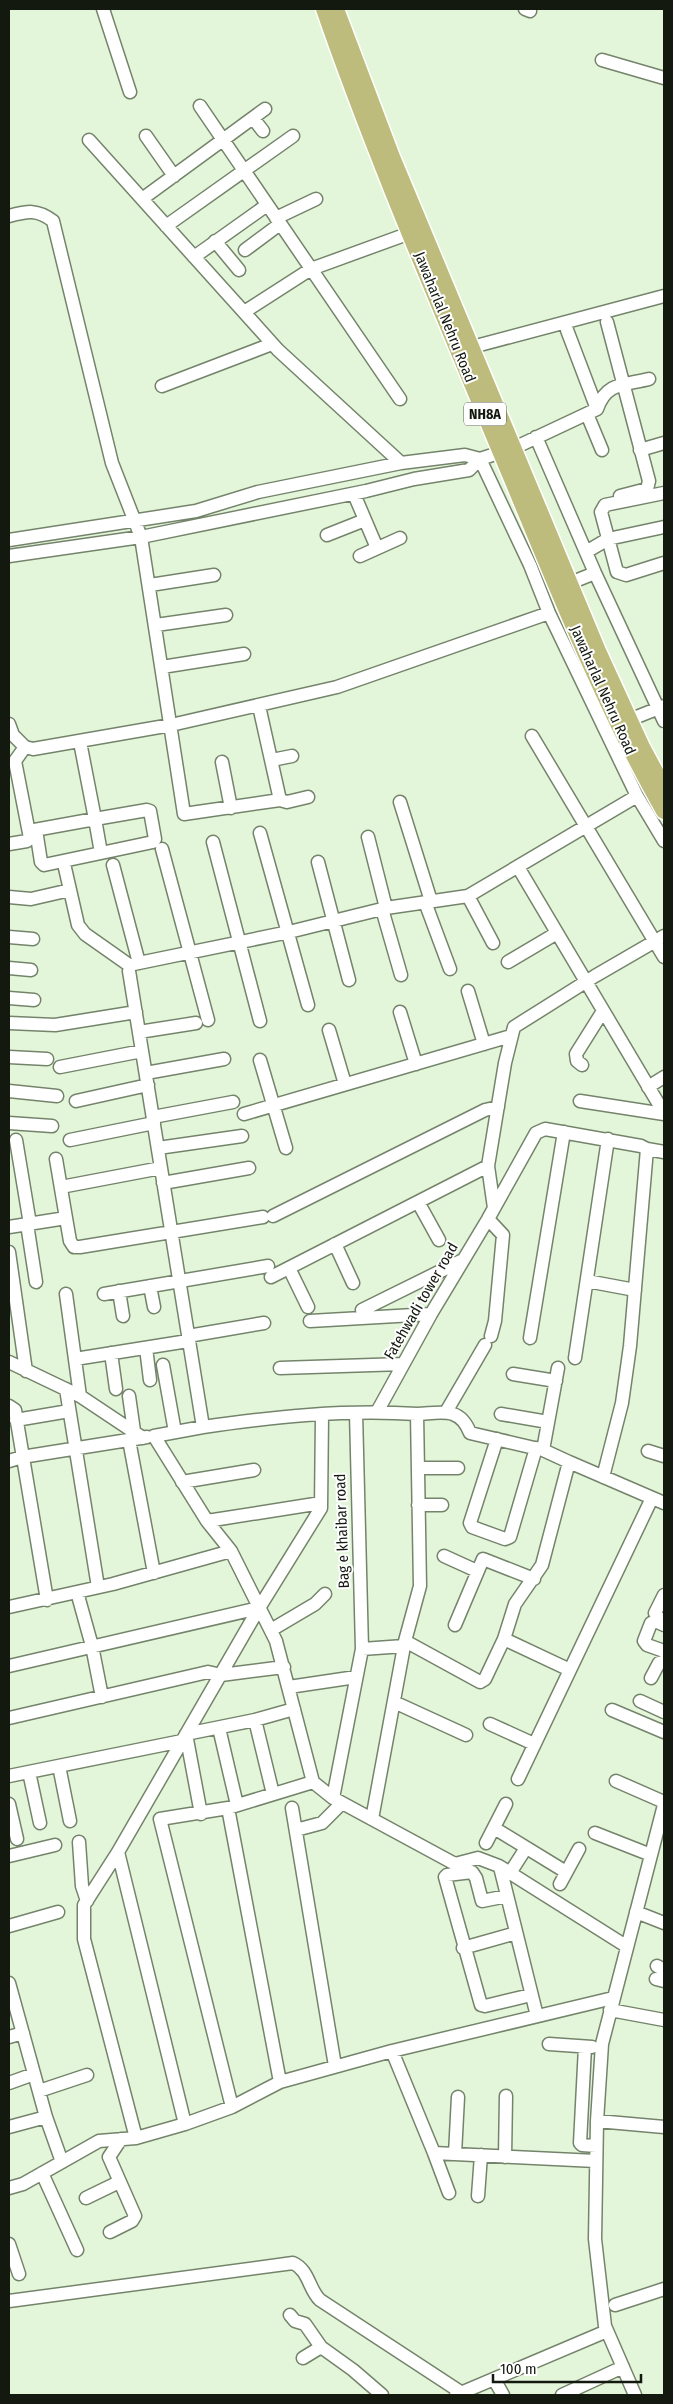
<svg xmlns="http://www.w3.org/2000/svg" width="673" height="2404" font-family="'Fira Sans Condensed',sans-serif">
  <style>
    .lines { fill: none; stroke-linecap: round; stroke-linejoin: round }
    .minor-casing { stroke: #74846b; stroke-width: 15 }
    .major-casing { stroke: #fff; stroke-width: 19 }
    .minor { stroke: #fff; stroke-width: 12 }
    .major { stroke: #bdbc7c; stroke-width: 16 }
    .labels { text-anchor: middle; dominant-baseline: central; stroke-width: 4; stroke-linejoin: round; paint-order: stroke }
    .shield { fill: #fff; stroke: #5a5e57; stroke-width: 1 }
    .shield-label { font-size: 14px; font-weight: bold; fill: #13190f }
    .street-label { font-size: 15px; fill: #13190f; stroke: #fff }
  </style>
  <rect width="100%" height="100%" fill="#e4f6da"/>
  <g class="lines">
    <defs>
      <path id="minor" d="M103,9L130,92
        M525,9L530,11
        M602,60L664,78
        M200,106L400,399
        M253,118L263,131
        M146,136L174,176
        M89,140L278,350L401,463
        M142,199L265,109
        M9,216C28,211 37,209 53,221L112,463L141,537L184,814L280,800L259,706
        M276,218L316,199
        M166,226L293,136
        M215,241L239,270
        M245,250L280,224
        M194,257L267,205
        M244,312L311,269L410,233
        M607,322L649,481L647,489L620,496
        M472,347L664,296
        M162,386L272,344
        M597,409C606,382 625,385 649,379
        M587,414L602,450
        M536,437L595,573L664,721
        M640,450L664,443
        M480,459L530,565L549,613L637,796L664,841
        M664,493L605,505L601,512L617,572L626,575L664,563
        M354,494L377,548
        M327,535L365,520
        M9,540L196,511L258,492L401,463L465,455L480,459L514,448L597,409L567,330
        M586,552L608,539L664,527
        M9,556L141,537L366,491L414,479L469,470L480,459
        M360,556L400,538
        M570,583L595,573
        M150,585L214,575
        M156,625L226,615
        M162,667L244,654
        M629,720L664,706
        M9,724L13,735L25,747
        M532,736L664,957
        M272,760L292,756
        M222,762L231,808
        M280,800L287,802L308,797
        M400,802L431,901
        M36,830L41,862L44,865L101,853L95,819L147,810L150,811L155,839L153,842L101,853
        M29,831L95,819L80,742
        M260,833L308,1005
        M368,837L386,908
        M213,842L260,1021
        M9,844L27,841L30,838L15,761L25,747L33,749L171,725L337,687L549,613
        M162,849L208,1020
        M318,862L349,980
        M113,865L139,963
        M518,867L664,1113
        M65,868L78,925L85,934L129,965L289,932L386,908L468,896L637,796
        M468,896L493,943
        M9,897L31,899L70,890
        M425,902L450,969
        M382,909L401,975
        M9,937L33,939
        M508,962L557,933
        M9,968L31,970
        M129,971L203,1427L154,1436L207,1521L231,1551L276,1641L313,1782L228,1808L160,1819L232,2107
        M468,991L484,1044
        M9,998L34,1000
        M400,1012L416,1064
        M9,1023L55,1025L136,1012
        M329,1030L345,1084
        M139,1032L196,1023
        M9,1057L47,1059
        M260,1060L286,1148
        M582,1065L577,1061L576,1054L603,1011
        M60,1067L142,1051
        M146,1073L224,1059
        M648,1087L664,1077
        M9,1091L57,1096
        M76,1101L148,1085
        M580,1101L664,1114
        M244,1114L511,1036
        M153,1117L233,1102
        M9,1123L52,1126
        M16,1140L30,1224
        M70,1140L154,1123
        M158,1148L242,1136
        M647,1149L664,1152
        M56,1159L66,1218
        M163,1183L249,1168
        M61,1187L161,1168
        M418,1202L439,1240
        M494,1208L488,1166L505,1063L514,1027L595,976L664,936
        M273,1216L485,1110L498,1107
        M488,1219L503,1235L495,1321L491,1336
        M27,1224L36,1282
        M9,1227L66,1218L70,1241L74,1247H80L263,1217
        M335,1244L353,1283
        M9,1252L26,1371
        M289,1268L308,1307
        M271,1277L488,1166
        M587,1281L635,1290
        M150,1286L154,1307
        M119,1291L123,1316
        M66,1294L80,1396
        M104,1294L268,1266
        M362,1310L461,1261
        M310,1321L431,1314
        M188,1336L264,1323
        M530,1338L564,1132
        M146,1348L150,1380
        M111,1353L116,1389
        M575,1358L608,1139
        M75,1359L188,1341
        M9,1362L80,1396L143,1438
        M163,1365L175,1432
        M280,1368L403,1364
        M558,1368L543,1450L569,1462
        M513,1374L556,1381
        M66,1389L98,1587
        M129,1396L134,1431
        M9,1406L15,1410L47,1600
        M377,1412L431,1314L488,1219L536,1133L545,1129L641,1146L647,1149L630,1346L622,1403L603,1477
        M446,1412L485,1345
        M417,1414C441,1413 460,1406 470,1433L543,1450
        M501,1414L548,1422
        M16,1420L69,1411
        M203,1427C273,1417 345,1409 417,1414L420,1586L405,1641L480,1682L485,1679L504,1639L515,1604L542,1565L569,1462L664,1503
        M497,1439L470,1523L472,1527L505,1539L510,1537L536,1448
        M129,1440L154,1573
        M648,1451L664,1456
        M9,1461L22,1457L147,1437
        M418,1468H458
        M182,1482L254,1470
        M418,1505H442
        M207,1521L321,1503
        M444,1556L477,1571
        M77,1592L92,1646L102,1697
        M664,1595L655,1613L658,1618L664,1620
        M9,1607L113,1584L231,1551
        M455,1625L483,1559L534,1579
        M664,1625L655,1621L651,1623L644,1641L647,1645L664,1651
        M271,1630L315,1604L325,1594
        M504,1639L570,1670
        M362,1649L404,1646
        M9,1666L259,1608L321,1508L322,1415
        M651,1678L659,1663L664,1662
        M289,1687L356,1677
        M640,1701L664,1712
        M394,1702L466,1735
        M612,1710L664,1732
        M9,1718L208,1672L221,1675L284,1667
        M255,1720L273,1794
        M490,1724L534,1744
        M219,1728L237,1805
        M59,1766L70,1821
        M29,1772L40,1823
        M9,1776L182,1741
        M518,1779L652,1498
        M616,1781L664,1802
        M313,1782L333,1798L455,1864L478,1858L499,1866L626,1946
        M333,1798L362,1649L356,1413
        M9,1804L17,1839
        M228,1808L280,2082
        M292,1808L335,2066
        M201,1814L186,1734L255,1720L294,1709
        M372,1819L405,1641
        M494,1828L566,1872
        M296,1830L322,1823L342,1803
        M595,1833L651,1855
        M79,1842L82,1886L87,1901
        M486,1843L506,1804
        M118,1852L185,2124
        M9,1856L55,1845
        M500,1867L537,2016
        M510,1873L526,1848
        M560,1884L579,1849
        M507,1896L482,1901L476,1878L472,1872L447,1875L445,1877L481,2005L485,2006L531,1995
        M636,1912L664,1923
        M9,1926L58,1912
        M463,1948L516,1933
        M657,1966L664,1970
        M656,1979L664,1981
        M9,1983L46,2117L62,2162
        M610,2010L664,2020
        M9,2037L23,2033
        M549,2044L592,2047
        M585,2047L580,2143L582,2145L596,2146
        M392,2051L434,2153L596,2161
        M9,2083L34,2074
        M39,2091L87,2075
        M597,2121L664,2127
        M9,2127L46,2117
        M136,2138L84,1939V1905L118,1852L259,1608
        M434,2153L449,2193
        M455,2154L458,2097
        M505,2157L506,2096
        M42,2173L77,2250
        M9,2188L23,2184L99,2141L136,2138L185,2124L232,2107L280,2082L392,2051L613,1998
        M478,2196L481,2155
        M86,2198L119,2182
        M110,2232L132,2221L135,2216L109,2157L121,2139
        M9,2244L19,2274
        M9,2301L293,2263C309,2270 309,2290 320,2300L462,2393
        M615,2305L664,2289
        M290,2315L295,2321L305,2324L321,2347L353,2370L382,2395
        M303,2358L321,2347
        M494,2379L503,2395
        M456,2395L607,2331
        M562,2395L623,2367
        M635,2395L605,2326L595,2239L597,2121L602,2044L664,1805"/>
      <path id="major" d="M324,9C376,159 440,306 501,453C552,574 599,697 664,811
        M336,9L392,157L598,651L642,747L664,788"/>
    </defs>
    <use href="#minor" class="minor-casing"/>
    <use href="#major" class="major-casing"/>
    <use href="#minor" class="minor"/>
    <use href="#major" class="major"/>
  </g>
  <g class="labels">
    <rect class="shield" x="464" y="402.5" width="42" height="23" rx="4"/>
    <g class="shield-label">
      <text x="485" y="414">NH8A</text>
    </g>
    <g class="street-label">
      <text transform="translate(445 317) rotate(68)">Jawaharlal Nehru Road</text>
      <text transform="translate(603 690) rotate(66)">Jawaharlal Nehru Road</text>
      <text transform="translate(421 1301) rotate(-60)">Fatehwadi tower road</text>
      <text transform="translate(342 1531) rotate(-92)">Bag e khaibar road</text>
    </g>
  </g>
  <rect width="673" height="2404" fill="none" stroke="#13190f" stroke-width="20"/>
  <path d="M493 2374v8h148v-8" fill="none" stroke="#13190f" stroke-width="2.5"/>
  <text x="500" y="2374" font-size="15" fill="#13190f" stroke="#ffffff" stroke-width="4" paint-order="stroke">100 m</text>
</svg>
